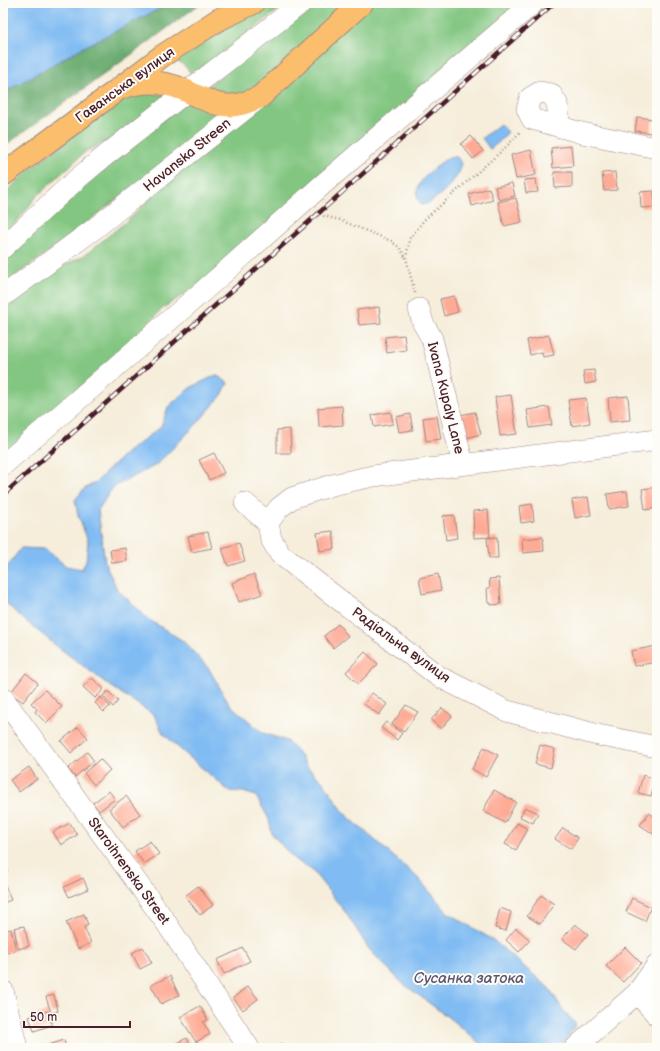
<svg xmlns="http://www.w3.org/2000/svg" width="660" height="1051" font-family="'Balsamiq Sans',sans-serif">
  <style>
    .green { fill: #82c681; stroke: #667256 }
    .forest { fill: #69ab6f; stroke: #5a654d }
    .water { fill: #80bcf3; stroke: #656e8f }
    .building { fill: #feab95 }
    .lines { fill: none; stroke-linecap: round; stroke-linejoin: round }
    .minor-casing { stroke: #a08683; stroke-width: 22 }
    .major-casing { stroke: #a08683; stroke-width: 24 }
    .path { stroke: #a08683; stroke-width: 2.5; stroke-dasharray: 1 3; stroke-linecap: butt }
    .minor { stroke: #fff; stroke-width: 21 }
    .major { stroke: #fabe6d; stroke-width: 22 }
    .rail-casing { stroke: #4a1f2b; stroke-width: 4.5 }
    .rail { stroke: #fdfcf7; stroke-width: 3; stroke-dasharray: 9; stroke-linecap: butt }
    .labels { text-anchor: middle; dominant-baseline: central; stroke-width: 4; stroke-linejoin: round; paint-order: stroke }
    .street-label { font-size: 14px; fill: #4a1f2b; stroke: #fdfcf7 }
    .water-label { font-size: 15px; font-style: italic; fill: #5d5671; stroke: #fdfcf7 }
  </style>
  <rect width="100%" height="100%" fill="#fdfcf7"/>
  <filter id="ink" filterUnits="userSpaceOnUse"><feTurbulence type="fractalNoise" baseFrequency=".025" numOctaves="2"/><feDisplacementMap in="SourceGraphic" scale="8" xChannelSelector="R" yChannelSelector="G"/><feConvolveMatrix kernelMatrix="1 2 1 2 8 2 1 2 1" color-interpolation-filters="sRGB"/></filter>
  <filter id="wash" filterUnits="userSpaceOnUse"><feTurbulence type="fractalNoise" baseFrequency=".012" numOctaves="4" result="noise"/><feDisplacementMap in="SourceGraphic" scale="16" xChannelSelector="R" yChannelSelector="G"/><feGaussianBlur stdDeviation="0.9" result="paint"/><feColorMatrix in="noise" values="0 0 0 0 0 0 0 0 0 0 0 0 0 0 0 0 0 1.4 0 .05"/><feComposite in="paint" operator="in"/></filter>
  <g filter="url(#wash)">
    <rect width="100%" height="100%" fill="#f6eedb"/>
    <path class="green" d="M273,3H287L193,76L185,66L175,59L252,11Z
      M313,3H350L247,95L235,98L204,89Z
      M373,3H526L215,274L163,308L121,354L3,461V310L28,292L48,274L85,255L133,216L162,185Z
      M135,92L167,95L114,138L86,151L37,196L15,224L3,236V195L27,172L117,100Z
      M187,101L225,114L62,242L3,285V260L53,210Z"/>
    <path class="forest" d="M169,3H201L146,44L3,147V93L78,50L161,8Z"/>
    <path class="water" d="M3,3H169L161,8L78,50L3,93Z
      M500,124L508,132L499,142L490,149L482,138Z
      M449,157H457C459,160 461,162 461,166C460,177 440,196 430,202C428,204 424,204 421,205C420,202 417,199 417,196C415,180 438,165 449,157Z
      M216,375L228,383L222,395L193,428L156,465L113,487L98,510L105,563L117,589L148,619L183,641L209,669L229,704L263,733L287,741L297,751L308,768L324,783L345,814L418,878L448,913L493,940L549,988L563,1010L576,1024L560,1048H486L448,1017L401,982L369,949L346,913L312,870L294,859L272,834L269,819L256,796L243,792L229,791L180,749L163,733L154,715L106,683L54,644L15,612L3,600V574L5,570L21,548L45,549L66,566L82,569L86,561L88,541L78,515L75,500L84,489L96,482L126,453L161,427L168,407L190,388Z"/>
    <g id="blocks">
      <path class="building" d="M637,117L653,119L651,133L635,131Z
        M471,136L483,151L473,159L461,144Z
        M571,146L573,166L553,168L551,148Z
        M531,150L536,175L516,179L511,155Z
        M554,172H572V187L555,188Z
        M615,172L617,190L604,191L602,173Z
        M536,179L538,192L526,193L524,180Z
        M512,183L515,196L499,200L495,187Z
        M489,188L493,200L472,206L469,194Z
        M654,191L655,207L641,208L640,192Z
        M516,198L522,222L504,226L498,202Z
        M454,296L458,312L444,316L440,299Z
        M379,307L381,323L359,325L357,310Z
        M404,335L406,350L387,353L385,337Z
        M549,335L554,355L543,357L542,352L530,355L527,340Z
        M594,370L596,382L585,384L583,371Z
        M511,395L517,434L500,436L495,397Z
        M628,396L630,420L610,422L608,398Z
        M586,398L590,423L572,426L568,400Z
        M342,406L343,425L319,427L318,408Z
        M549,407L552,425L530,428L527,410Z
        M391,412L393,424L374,427L372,415Z
        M475,412L481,434L466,438L460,415Z
        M410,414L413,430L399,432L396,417Z
        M437,416L441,439L426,441L423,418Z
        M290,429L291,453H277V430Z
        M214,453L224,473L209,480L199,460Z
        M657,487V508L645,510L642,489Z
        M627,491L629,506L609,509L607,494Z
        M588,497L591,515L575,518L572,500Z
        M532,504L534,521L521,523L519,506Z
        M488,510L490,537L474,538L473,511Z
        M454,515L457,538L446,540L443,516Z
        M333,531L335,549L320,551L317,533Z
        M208,532L212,548L192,552L188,536Z
        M497,537L498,558H489L487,538Z
        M543,537L544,551L523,553L522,539Z
        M239,543L245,561L228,566L222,548Z
        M125,548L127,561L112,563L110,550Z
        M254,574L262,594L239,602L232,583Z
        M438,574L441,590L422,594L419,578Z
        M499,578L501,604L491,605V603H488L487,588H490L489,579Z
        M338,624L348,636L333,648L324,636Z
        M656,646L657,662L634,666L631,651Z
        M365,652L378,664L358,684L346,672Z
        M26,673L38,683L23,702L10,693Z
        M92,678L104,689L95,698L83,687Z
        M45,690L62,707L46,723L35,712L37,709L31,703Z
        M108,691L118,701L113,707L103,696Z
        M372,693L387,704L379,715L364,704Z
        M101,697L110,706L104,712L95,703Z
        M406,705L418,712L404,732L392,724Z
        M442,708L452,716L441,729L431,720Z
        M386,722L402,733L397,740L381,728Z
        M78,727L88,738L71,753L61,741Z
        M540,745L555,749L551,768L535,764Z
        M484,747L498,755L486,777L472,769Z
        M87,752L94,761L75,777L68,769Z
        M100,759L110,770L94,785L84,773Z
        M29,767L37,779L19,792L10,780Z
        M643,775L655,779L651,796L638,793Z
        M494,790L516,802L505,823L483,811Z
        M109,791L115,799L99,811L93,803Z
        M126,796L140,814L123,827L109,809Z
        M525,807L538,813L533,823L520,817Z
        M649,813L657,818V831L655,835L640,825Z
        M70,823L77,835L61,845L53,832Z
        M517,823L528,829L516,850L505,844Z
        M563,828L578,838L571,849L555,839Z
        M150,841L159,854L144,864L135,851Z
        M3,858L8,871L3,873Z
        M83,878L88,889L69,897L64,887Z
        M3,880L11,900L3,903Z
        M198,886L213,905L200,915L185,896Z
        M541,895L554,904L540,924L527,916Z
        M632,898L651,907L645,921L626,912Z
        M500,908L511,912L506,931L495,928Z
        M84,914L88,925L84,927L91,943L78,949L66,922Z
        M575,924L588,934L576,949L562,939Z
        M24,926L29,946L18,949L14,928Z
        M516,928L530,940L519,952L506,940Z
        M11,929L16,950L3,954V931Z
        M143,947L152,963L140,969L132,953Z
        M625,947L641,963L623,982L606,966Z
        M243,948L250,961L224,974L217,960Z
        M170,976L179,995L161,1004L151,985Z
        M248,986L258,999L243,1010L233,998Z
        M54,995L58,1011L51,1013L46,997Z
        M200,1006L208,1020L203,1022L210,1034L196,1042L180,1017Z
        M48,1011L52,1025L34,1031L29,1017Z
        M187,1038L191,1047L189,1048H173L172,1045Z
        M64,1040L66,1048H40Z
        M282,1043L287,1048H276Z"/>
    </g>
  </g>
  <g filter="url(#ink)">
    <use href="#blocks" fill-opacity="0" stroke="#a08683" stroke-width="1"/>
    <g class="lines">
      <defs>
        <path id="minor" d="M560,127L557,103L551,94L540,92L530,98L527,109L532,119L582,133L657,148
          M3,248C29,223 55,198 83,174C154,115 229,61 301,3
          M3,296L94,229L259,98
          M419,309L423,323L432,339L463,464
          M3,465L218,278L322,185L533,3
          M245,503L268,523L271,539L280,554L438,676L507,711L598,735L657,747
          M268,523L279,508L292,498L332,485L373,476L657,440
          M3,698L165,921L249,1048
          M3,991L17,1048
          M637,993L657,1015
          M575,1048L637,993L657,965"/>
        <path id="major" d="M124,87C149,79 169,82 193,94C202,98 214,105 224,105C237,107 248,102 260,97L362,3
          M3,175L120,88L162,56L218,20L253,3"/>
      </defs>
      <use href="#minor" class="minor-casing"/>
      <use href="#major" class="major-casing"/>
      <path class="path" d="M317,211L324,216L340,220L391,241L400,248L406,258
        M415,293L406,258L410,238L424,220L506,147L521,131"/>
      <use href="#minor" class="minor"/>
      <use href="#major" class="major"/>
      <defs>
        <path id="rail" d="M3,495L554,3"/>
      </defs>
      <use href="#rail" class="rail-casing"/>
      <use href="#rail" class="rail"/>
    </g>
  </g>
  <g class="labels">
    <g class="street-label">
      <text transform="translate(125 85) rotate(-36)">Гаванська вулиця</text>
      <text transform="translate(187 155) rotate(-39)">Havanska Streen</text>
      <text transform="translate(446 398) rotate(76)">Ivana Kupaly Lane</text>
      <text transform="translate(401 645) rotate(36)">Радіальна вулиця</text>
      <text transform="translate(129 871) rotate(54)">Staroihrenska Street</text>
    </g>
    <g class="water-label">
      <text x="469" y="978">Сусанка затока</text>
    </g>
  </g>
  <rect width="660" height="1051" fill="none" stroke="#fdfcf7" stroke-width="16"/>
  <path d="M24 1021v6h106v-6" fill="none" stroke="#4a1f2b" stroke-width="2"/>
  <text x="30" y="1021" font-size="12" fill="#4a1f2b" stroke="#fdfcf7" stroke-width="3" paint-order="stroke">50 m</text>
</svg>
